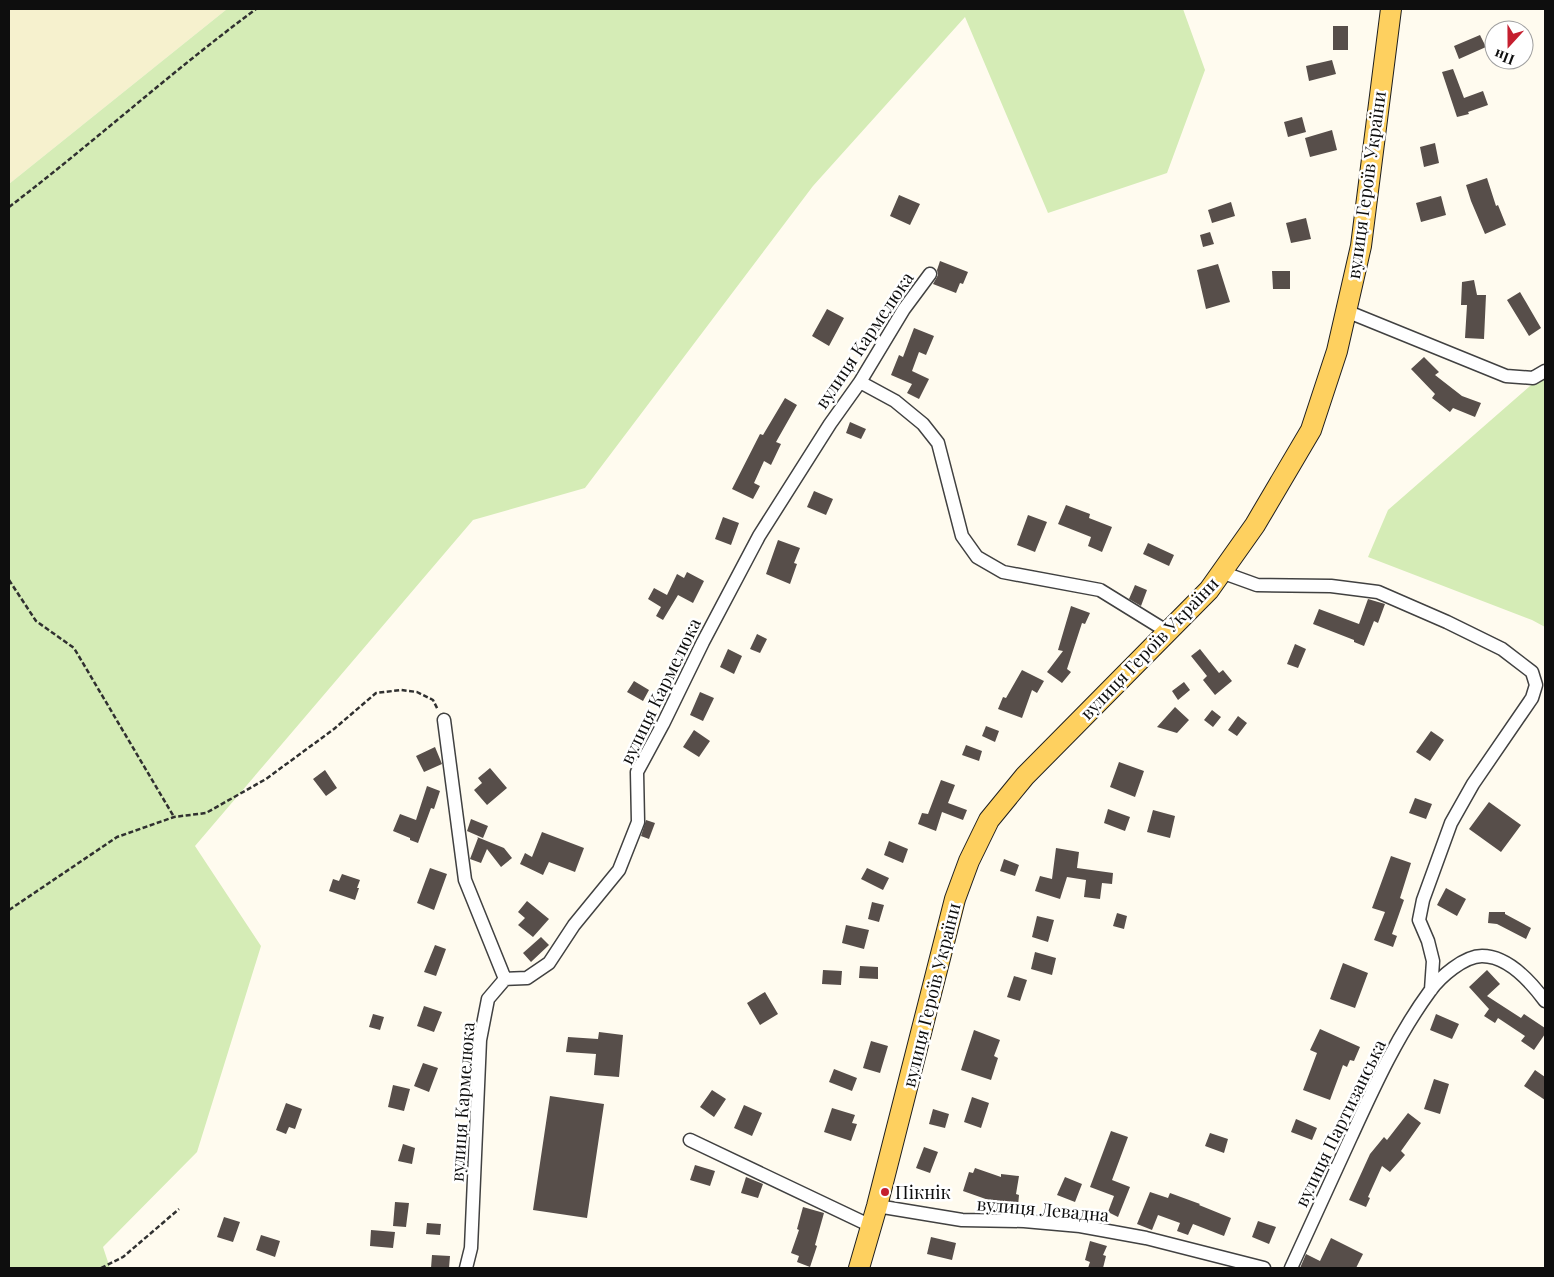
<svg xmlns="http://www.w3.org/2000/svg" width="1554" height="1277" font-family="'Playfair Display',serif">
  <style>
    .farmland { fill: #f6f1ce }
    .green { fill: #d5ecb6 }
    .building { fill: #574e4a }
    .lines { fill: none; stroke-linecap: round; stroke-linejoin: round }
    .street-casing { stroke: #414141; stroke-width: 15 }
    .primary-casing { stroke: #1f1f1f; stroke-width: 22 }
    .path { stroke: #303030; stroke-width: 2.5; stroke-dasharray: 5 2.5; stroke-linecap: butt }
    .street { stroke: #fff; stroke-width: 12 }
    .primary { stroke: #fed05f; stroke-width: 20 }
    .poi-dot { fill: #c51f2f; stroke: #fff; stroke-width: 2 }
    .labels { text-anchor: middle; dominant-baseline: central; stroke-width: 5; stroke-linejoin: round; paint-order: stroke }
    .street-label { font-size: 18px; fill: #0e0e0e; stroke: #fff }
    .poi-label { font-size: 18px; fill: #0e0e0e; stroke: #fff; text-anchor: start }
  </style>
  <rect width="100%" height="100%" fill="#fffbef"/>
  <path class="farmland" d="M9,9H227L9,184Z"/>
  <path class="green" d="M227,9H1183L1205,70L1167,173L1048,213L965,17L813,186L585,488L473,520L195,846L261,946L197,1152L103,1247L110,1268H9V184Z
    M1545,373V627L1532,620L1368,557L1388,510Z"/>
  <path class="building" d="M1333,26H1348V50H1333Z
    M1480,35L1486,47L1459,59L1454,46Z
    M1332,60L1336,74L1309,81L1306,66Z
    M1453,69L1464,98L1483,91L1488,105L1468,112L1469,114L1457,117L1442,72Z
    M1302,117L1306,132L1288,137L1284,122Z
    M1332,130L1337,150L1310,157L1305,138Z
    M1435,143L1439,163L1424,167L1420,147Z
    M1487,178L1496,206L1498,205L1506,225L1485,234L1471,201L1466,185Z
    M899,195L920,204L910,225L890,216Z
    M1441,196L1446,215L1421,222L1416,203Z
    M1231,202L1235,216L1212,223L1208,210Z
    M1306,218L1311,239L1291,243L1286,223Z
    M1210,232L1214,244L1203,247L1200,235Z
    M940,261L968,272L963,284L960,283L956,293L933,284L938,275L937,270Z
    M1218,264L1230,302L1206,309L1197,270Z
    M1272,271H1290V289H1273Z
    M1474,280L1477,295H1486L1484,339L1465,338L1467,305H1461L1462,282Z
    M1520,292L1541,328L1529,336L1507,300Z
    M827,309L844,318L829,346L812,336Z
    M914,328L934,336L926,355L919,352L912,371L929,379L919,399L907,393L912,384L891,375L899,355L903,357Z
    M1424,357L1439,372L1435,375L1462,396L1481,403L1475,417L1453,408L1450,412L1432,398L1435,394L1411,369Z
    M785,398L797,405L776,442L781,444L771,465L764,461L754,483L760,486L753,499L732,489L760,434L763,435Z
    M850,422L866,429L861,439L846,433Z
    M814,491L833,499L826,515L807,507Z
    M1066,505L1090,514L1089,518L1112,527L1102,552L1088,546L1091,537L1058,524Z
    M1028,515L1047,522L1035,552L1017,545Z
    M723,517L739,523L731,545L715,539Z
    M778,540L800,548L794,563L797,564L790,584L766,574Z
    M1148,543L1174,555L1169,566L1143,554Z
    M687,572L704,581L693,603L678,595L663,620L656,616L661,607L648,599L654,588L667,595L677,574L684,578Z
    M1135,585L1147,590L1141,606L1129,599Z
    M1368,599L1385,604L1378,623L1374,621L1364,646L1354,642V640L1313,624L1319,609L1359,624Z
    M1071,606L1090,613L1085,624L1082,623L1067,669L1071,672L1062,683L1047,672L1063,651L1058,650Z
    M757,634L767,639L760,653L750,649Z
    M1295,644L1306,649L1298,668L1287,664Z
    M728,649L742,656L734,674L720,667Z
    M1200,649L1219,673L1223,670L1232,681L1215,695L1203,680L1207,676L1191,656Z
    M1022,670L1044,681L1037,693L1032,690L1022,718L998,709L1003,697L1006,698Z
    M634,681L649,690L643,701L627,692Z
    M1184,682L1190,690L1178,700L1172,691Z
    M700,692L714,698L703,721L690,715Z
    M1175,707L1189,720L1177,733L1157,727Z
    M1212,710L1221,717L1213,727L1204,720Z
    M1238,716L1247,723L1237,736L1228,730Z
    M986,726L999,731L995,742L982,736Z
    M694,730L710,741L699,757L683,747Z
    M1431,731L1444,740L1430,761L1416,752Z
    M966,745L982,751L979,761L962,755Z
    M435,747L442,764L424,772L416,756Z
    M1119,762L1144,771L1135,797L1110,787Z
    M490,768L507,788L487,805L474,790L482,783L478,778Z
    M325,770L337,788L326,796L313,779Z
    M941,780L955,785L948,803L967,810L963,820L942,812L936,831L918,824L922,813L928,814Z
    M427,786L440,791L434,809L431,808L418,843L410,840V838L393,831L400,814L416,820Z
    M1415,798L1432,804L1426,819L1409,813Z
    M1489,802L1521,825L1501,852L1469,829Z
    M1108,809L1130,817L1125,831L1104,823Z
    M1153,810L1175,816L1170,838L1147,832Z
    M471,819L488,826L483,838L467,831Z
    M646,820L655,823L649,839L641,836Z
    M542,832L584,848L575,872L549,862L543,875L520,864L525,853L532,857Z
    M477,837L504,848L512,858L501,867L487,849L481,863L470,859L478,838Z
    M889,841L908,849L903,863L884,855Z
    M1056,848L1079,852L1077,868L1113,873L1112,884L1102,883L1100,899L1084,897L1086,880L1067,877L1060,899L1035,891L1040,876L1052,879Z
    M1391,856L1411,863L1400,898L1404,900L1392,934L1397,936L1393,947L1374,940L1385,912L1372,908Z
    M1004,859L1019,865L1015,876L1000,871Z
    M430,868L447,874L434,910L417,903Z
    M867,868L889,878L883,890L861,879Z
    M342,874L360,880L357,888H359L355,900L329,891L333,879L339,881Z
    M1446,888L1466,899L1457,916L1437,905Z
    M527,901L549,919L533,937L518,925L525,918L518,912Z
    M872,902L884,905L879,922L868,919Z
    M1489,912H1505V914L1531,928L1526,939L1497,924L1488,923Z
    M1117,913L1127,916L1124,929L1113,926Z
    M1037,916L1054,920L1048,942L1032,937Z
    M846,925L869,930L864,949L842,943Z
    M541,937L549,945L531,962L523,953Z
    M435,945L446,949L436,976L424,972Z
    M1035,952L1056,958L1052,975L1031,969Z
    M1343,963L1368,973L1355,1008L1330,999Z
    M860,966L878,967V979L859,978Z
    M823,970L842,971L841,985L822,984Z
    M1487,970L1500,984L1487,996L1521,1018L1524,1014L1545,1028V1034L1534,1050L1521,1041L1525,1036L1498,1018L1495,1023L1484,1016L1489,1009L1469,987Z
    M1014,976L1027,980L1020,1001L1007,997Z
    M765,992L778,1014L760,1025L747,1003Z
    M424,1006L442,1012L434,1032L417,1026Z
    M373,1014L384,1017L380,1030L369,1027Z
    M1436,1014L1459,1024L1452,1039L1430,1030Z
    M1320,1029L1360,1047L1354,1061L1350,1060L1347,1067L1343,1065L1330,1100L1303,1090L1317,1053L1310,1050Z
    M974,1030L1000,1040L994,1056L998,1058L991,1080L961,1070Z
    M599,1032L623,1035L619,1077L594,1075L596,1054L566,1052L568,1037L598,1039Z
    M871,1041L888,1046L880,1073L863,1068Z
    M423,1063L438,1068L429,1092L414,1086Z
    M834,1069L857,1078L852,1091L829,1082Z
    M1535,1070L1545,1077V1100L1524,1086Z
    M1434,1079L1449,1084L1440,1114L1424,1109Z
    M393,1085L410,1089L404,1111L388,1107Z
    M712,1090L726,1099L714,1117L700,1107Z
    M550,1096L604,1104L587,1218L533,1210Z
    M972,1097L989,1103L981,1128L964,1122Z
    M286,1103L302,1109L295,1129L289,1127L286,1134L276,1130Z
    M744,1105L762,1113L752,1136L734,1128Z
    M832,1108L855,1115L852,1123L857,1124L851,1141L824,1132Z
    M933,1109L949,1114L945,1128L929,1124Z
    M1408,1113L1421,1123L1401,1151L1405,1155L1390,1172L1382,1166L1368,1197L1370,1198L1366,1207L1349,1200L1370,1154L1384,1137L1387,1140Z
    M1296,1119L1317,1128L1312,1140L1291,1132Z
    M1111,1131L1128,1137L1112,1180L1130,1187L1118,1217L1108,1212L1114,1196L1090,1187Z
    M1210,1133L1228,1139L1224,1153L1205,1146Z
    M403,1144L415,1148L412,1164L398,1161Z
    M924,1147L938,1152L930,1173L916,1168Z
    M695,1165L715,1171L710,1186L690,1180Z
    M975,1168L1001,1177V1174L1019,1176L1016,1194L1019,1195L1018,1206L997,1203L963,1191L969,1172L973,1173Z
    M746,1177L763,1184L758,1198L741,1193Z
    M1065,1177L1082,1184L1075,1202L1057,1195Z
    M1150,1192L1168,1198L1170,1193L1200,1204L1199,1205L1231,1218L1224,1236L1193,1224L1188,1235L1177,1231L1180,1223L1158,1215L1152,1230L1137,1224Z
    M395,1202L409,1203L406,1227L393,1226Z
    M803,1207L824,1213L815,1245L817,1246L810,1267L797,1262L799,1256L791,1253L799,1230L797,1229Z
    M224,1217L240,1222L233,1242L217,1237Z
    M1258,1221L1276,1227L1269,1244L1252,1237Z
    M427,1223L441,1224L440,1235L426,1234Z
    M371,1230L395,1232L393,1248L370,1246Z
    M261,1235L280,1241L275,1257L256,1250Z
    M931,1237L956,1243L952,1260L927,1254Z
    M1331,1238L1363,1254L1356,1268H1300L1306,1254L1320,1261Z
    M1090,1241L1107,1246L1103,1255L1106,1256L1103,1268H1088L1090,1262L1085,1260Z
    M432,1255L450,1256L449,1268H431Z"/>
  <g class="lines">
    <defs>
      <path id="street" d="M1346,311L1506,376L1533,378L1545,371
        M860,382L895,401L923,424L938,443L962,536L977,557L1003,572L1100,590L1168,632
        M1221,572L1257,585L1331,586L1378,592L1447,622L1502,649L1532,672L1536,685L1532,698L1473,784L1451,823L1423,900L1419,920L1428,941L1433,961L1431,990
        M444,720L465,880L505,979
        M690,1140L871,1226
        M877,1206L962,1220L1024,1221L1080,1226L1146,1238L1264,1268
        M466,1268L471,1248L480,1040L488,999L505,979L527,978L549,963L574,925L619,870L638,822L637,772L663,724L703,642L759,536L830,424L860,382L904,309L930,274
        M1291,1268C1311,1225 1331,1181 1351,1137C1374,1087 1397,1036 1430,991C1440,977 1464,956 1482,956C1508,956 1531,982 1545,1001"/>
      <path id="primary" d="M859,1268L877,1206L955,899L969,861L989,820L1025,776L1209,590L1255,525L1311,430L1337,351L1361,246L1391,9"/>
    </defs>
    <use href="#street" class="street-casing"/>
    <use href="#primary" class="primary-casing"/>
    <path class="path" d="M9,207C93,143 171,72 256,9
      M9,580L36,621L74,648L174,817
      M9,910L117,837L174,817L206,813L266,779L334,729L376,693L401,690L417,692L433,700L438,710
      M101,1268L123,1257L179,1209"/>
    <use href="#street" class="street"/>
    <use href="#primary" class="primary"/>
  </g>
  <circle class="poi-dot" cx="885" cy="1192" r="5"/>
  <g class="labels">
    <g class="street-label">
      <text transform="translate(1366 185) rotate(-82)">вулиця Героїв України</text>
      <text transform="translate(864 340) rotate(-56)">вулиця Кармелюка</text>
      <text transform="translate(1149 648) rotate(-46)">вулиця Героїв України</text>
      <text transform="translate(660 691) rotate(-64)">вулиця Кармелюка</text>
      <text transform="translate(931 995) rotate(-76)">вулиця Героїв України</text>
      <text transform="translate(462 1102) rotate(-86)">вулиця Кармелюка</text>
      <text transform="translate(1340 1123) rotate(-64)">вулиця Партизанська</text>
      <text transform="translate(1043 1209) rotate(5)">вулиця Левадна</text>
    </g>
    <g class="poi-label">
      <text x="895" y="1192">Пікнік</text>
    </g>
  </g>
  <rect width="1554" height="1277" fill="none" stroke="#0e0e0e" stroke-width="20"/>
  <g transform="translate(1509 45) rotate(201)"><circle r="24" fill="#ffffff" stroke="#9f9f9f"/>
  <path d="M0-4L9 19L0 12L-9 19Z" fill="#c51f2f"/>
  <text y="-8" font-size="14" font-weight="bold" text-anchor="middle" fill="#0e0e0e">Пн</text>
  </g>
</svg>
